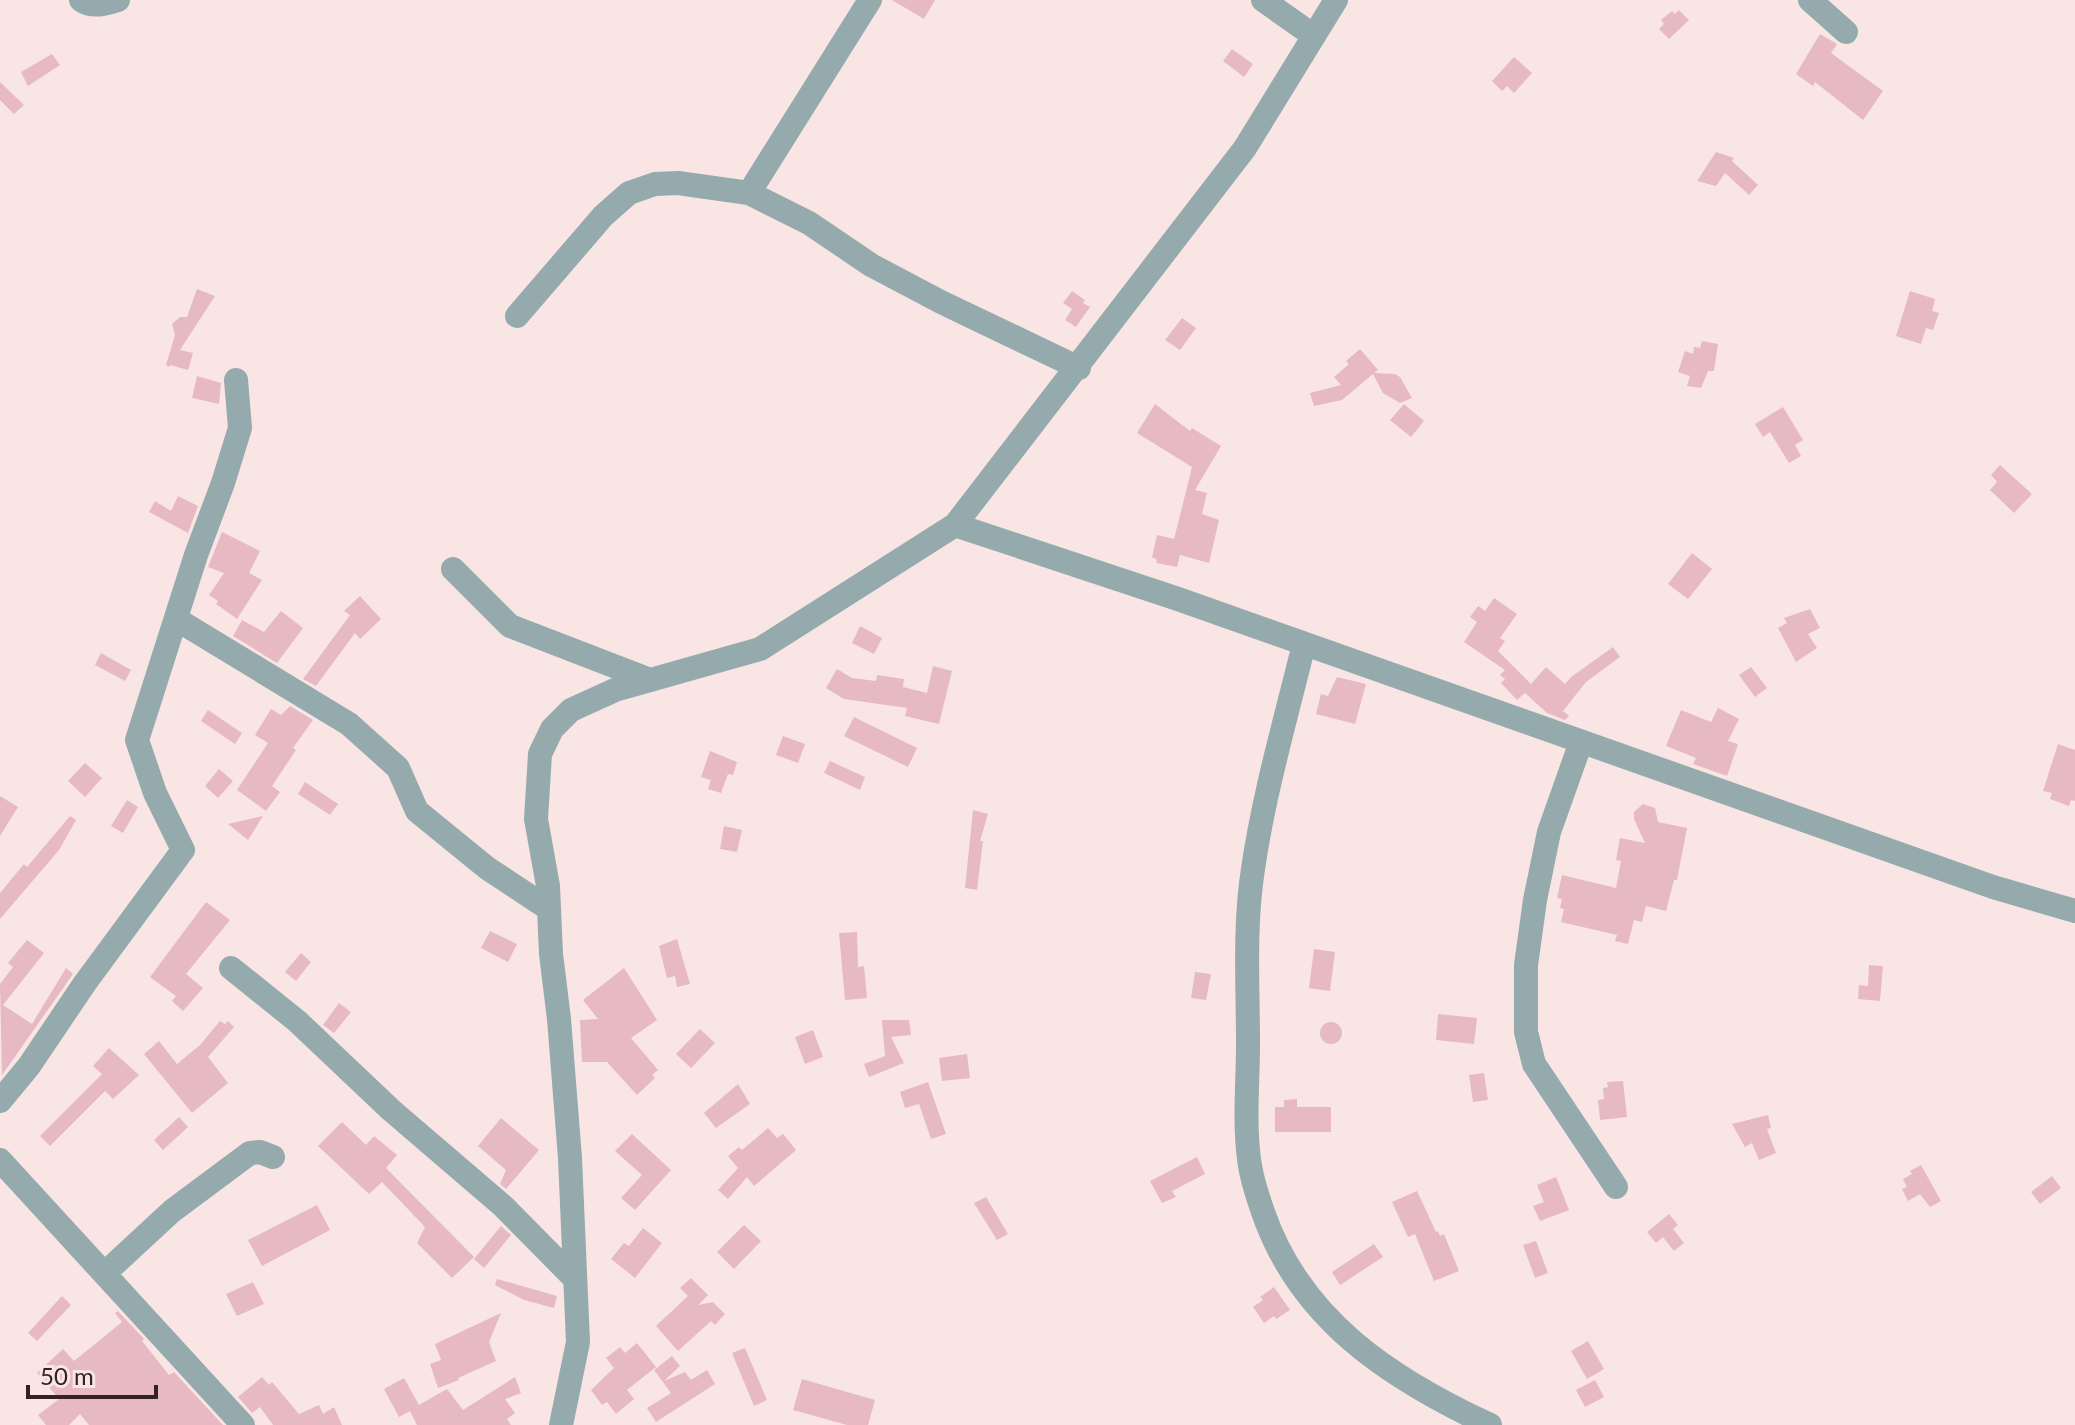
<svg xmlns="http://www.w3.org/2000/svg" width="2075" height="1425" font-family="Lato,sans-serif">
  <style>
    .building { fill: #e6b9c3 }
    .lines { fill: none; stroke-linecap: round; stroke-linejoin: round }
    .minor { stroke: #95aaac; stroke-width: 24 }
  </style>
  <rect width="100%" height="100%" fill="#f9e6e4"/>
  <path class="building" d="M892,0H935L924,19Z
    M1679,10L1689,20L1669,39L1659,29L1664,24L1661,20L1672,11L1675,14Z
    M1820,34L1837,44L1831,53L1883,91L1863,120L1815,82L1813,86L1796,74Z
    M1232,49L1253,64L1244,77L1223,61Z
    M52,54L60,65L28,86L21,72Z
    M1514,57L1532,73L1514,93L1507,86L1502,91L1492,81Z
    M0,82L24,105L14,114L0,100Z
    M1716,152L1734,158L1732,161L1758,185L1749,195L1725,173L1716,186L1697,181Z
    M197,289L215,296L180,350L193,353L188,370L170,365L169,367L166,365L175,335L172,324L180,317H187Z
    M1072,291L1085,300L1083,303L1090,307L1076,327L1065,320L1072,309L1063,303Z
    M1910,291L1935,299L1932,311L1939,313L1933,330L1926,328L1921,344L1896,336Z
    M1182,318L1196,328L1180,350L1165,340Z
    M1702,341L1718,344L1714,371H1708L1701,388L1687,386L1690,376L1678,372L1685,351L1693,354L1694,347L1700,348Z
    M1360,349L1378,370L1374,373L1395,374L1400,377L1412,398L1400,403L1383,393L1373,374L1342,400L1314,406L1310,393L1341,385L1334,377L1349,364L1346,361Z
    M197,376L221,383L219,404L192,398Z
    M1155,404L1190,431L1192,428L1221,446L1195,490L1207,493L1202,514L1219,520L1209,563L1180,555L1177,567L1156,563L1157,560L1152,557L1157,535L1174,539L1192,467L1137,433Z
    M1404,404L1424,421L1411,437L1390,420Z
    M1783,407L1803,440L1795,445L1801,456L1789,463L1770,432L1763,437L1755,424Z
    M2000,465L2032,494L2014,513L1990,490L1997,482L1991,475Z
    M178,496L198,506L188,533L149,512L155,501L171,511Z
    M222,532L260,551L249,573L262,580L237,619L216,604L218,601L209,595L224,573L208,567Z
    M1692,553L1712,569L1688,599L1668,584Z
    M360,596L381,619L360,639L355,633L316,686L303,679L350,615L344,611Z
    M1494,598L1517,614L1500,638L1505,641L1498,651L1531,684L1546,667L1565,684L1571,677L1613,647L1620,657L1586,682L1563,711L1569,716L1565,720L1547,713L1525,693L1517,700L1501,683L1505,679L1500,675L1505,670L1464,642L1477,622L1470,617L1478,606L1485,611Z
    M1810,609L1820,628L1808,634L1817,648L1796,662L1778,628L1787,623L1784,618Z
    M281,611L303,628L277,663L233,636L242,620L264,632Z
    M860,626L882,638L874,654L852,643Z
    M101,653L131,670L125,681L95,665Z
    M933,666L952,671L939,724L905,716L907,708L844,699L826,688L837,669L852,678L876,681L877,675L904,679L903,687L927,693Z
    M1751,667L1767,688L1755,697L1739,675Z
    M1337,677L1366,684L1355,724L1316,714L1321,694L1328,696Z
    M290,706L313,720L293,748L296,750L272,786L280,792L266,811L237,790L268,743L255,735L271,709L281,715Z
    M1718,708L1739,719L1728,741L1738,744L1727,776L1693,764L1696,758L1666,746L1681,710L1711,722Z
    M208,710L242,733L235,744L201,721Z
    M854,717L917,748L908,767L844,736Z
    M783,736L805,744L798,763L776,755Z
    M2058,744L2075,750V801L2071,800L2069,806L2050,799L2052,793L2043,791Z
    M710,751L737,762L733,775L728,774L721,793L708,789L711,780L701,777Z
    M830,761L865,777L860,790L824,773Z
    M85,763L102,778L85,797L68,781Z
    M219,769L233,781L218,798L205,786Z
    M305,782L338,804L330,815L298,794Z
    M0,796L18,807L0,836Z
    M127,800L138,807L123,833L111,826Z
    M1643,804L1655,808L1658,822L1687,828L1677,880H1674L1666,911L1646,906L1642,922L1634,920L1628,944L1615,941L1617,935L1561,922L1564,909L1560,908L1562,899L1557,898L1562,875L1616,888L1621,861L1616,860L1620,838L1645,843L1634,819V812Z
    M973,810L988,814L980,841H983L977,890L965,888Z
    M70,816L76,820L59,850L0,919V893L24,864L27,867Z
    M263,816L248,840L228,824Z
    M724,826L742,830L737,852L720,849Z
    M206,902L230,920L186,974L203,988L183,1011L172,1001L176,996L150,977Z
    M490,931L517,944L508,962L481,948Z
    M857,932L858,967L864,966L867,998L845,1000L839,933Z
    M677,939L690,984L677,987L675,976L667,978L659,946Z
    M27,940L44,953L3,1005L32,1024L66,968L73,974L2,1075L0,984L13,967L8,963Z
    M1314,949L1335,952L1330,991L1309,988Z
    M301,953L311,962L296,981L285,972Z
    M1869,965L1883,966L1880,1001L1858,999L1859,985L1868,986Z
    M624,968L657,1020L631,1038L658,1070L652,1075L655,1078L637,1095L607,1062H582L580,1020L598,1019L583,1000Z
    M1195,972L1211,974L1206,1000L1191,998Z
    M339,1003L351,1012L334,1033L323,1025Z
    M1438,1014L1477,1018L1474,1044L1436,1040Z
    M882,1020H909L911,1035L891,1037L904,1063L869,1077L864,1064L885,1056Z
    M220,1021L225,1024L228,1021L234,1027L208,1057L228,1083L192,1113L144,1054L159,1041L177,1064L200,1045Z
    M1320 1033a11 11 0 1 1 22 0a11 11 0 1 1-22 0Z
    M700,1029L715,1043L691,1068L676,1054Z
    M813,1030L823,1057L805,1064L795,1037Z
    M109,1048L139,1075L113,1099L105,1091L50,1146L40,1136L102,1074L93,1066Z
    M967,1054L970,1078L942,1081L939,1058Z
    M1484,1073L1488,1100L1473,1102L1469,1075Z
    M1623,1081L1627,1117L1600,1120L1598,1100L1604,1099L1603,1088L1608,1087L1607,1082Z
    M928,1082L946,1134L931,1139L919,1104L905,1108L900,1092Z
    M738,1084L750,1104L716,1128L704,1113Z
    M1297,1099V1107H1331V1132H1275V1107H1284V1100Z
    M1768,1115L1771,1128L1767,1129L1776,1153L1759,1160L1752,1143L1745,1147L1732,1124Z
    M179,1117L188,1127L163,1150L154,1140Z
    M501,1118L539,1150L506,1189L500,1184L506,1170L478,1146Z
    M342,1122L366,1145L374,1136L397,1155L386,1168L474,1257L452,1278L417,1243L425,1227L382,1182L369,1194L318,1146Z
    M768,1128L777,1138L783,1134L796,1150L754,1186L747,1177L728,1199L718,1190L738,1168L728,1156L739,1147L742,1150Z
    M632,1134L671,1170L635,1210L621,1198L642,1175L615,1151Z
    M1197,1157L1205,1174L1172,1191L1176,1197L1162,1203L1150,1181Z
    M1921,1165L1941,1201L1930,1207L1920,1194L1908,1201L1902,1189L1907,1187L1903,1179L1912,1174L1910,1171Z
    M2052,1176L2061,1188L2040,1204L2031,1192Z
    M1556,1177L1569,1210L1540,1221L1533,1206L1544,1202L1537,1185Z
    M1417,1191L1436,1232L1438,1231L1440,1236L1444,1234L1459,1271L1434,1281L1415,1234L1408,1237L1392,1202Z
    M986,1197L1008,1234L997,1240L974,1203Z
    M317,1205L330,1230L262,1266L248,1240Z
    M1669,1214L1678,1225L1673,1229L1684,1243L1674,1251L1663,1237L1656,1243L1647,1232Z
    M744,1225L761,1241L734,1269L717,1252Z
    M501,1226L511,1235L484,1268L474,1259Z
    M643,1228L662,1243L635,1278L611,1259L624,1243L629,1246Z
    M1536,1241L1548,1273L1535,1278L1523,1245Z
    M1374,1244L1383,1257L1340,1285L1332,1272Z
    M691,1278L708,1295L698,1305L713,1302L725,1314L715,1325L711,1321L678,1351L656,1326L688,1296L680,1288Z
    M497,1279L557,1296L554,1308L524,1300L495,1285Z
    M253,1282L264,1304L237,1316L226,1294Z
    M1274,1287L1290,1310L1276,1319L1274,1316L1264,1323L1253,1307L1263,1300L1260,1297Z
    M62,1296L71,1305L37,1341L28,1333Z
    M118,1311L144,1339L142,1341L169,1375L174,1372L223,1425H89L80,1414L69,1425H46L38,1415L59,1399L37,1373L63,1349L74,1361L122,1322L115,1313Z
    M501,1313L489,1342L496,1361L458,1378L459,1380L438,1388L430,1364L441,1360L435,1344Z
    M1588,1341L1604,1369L1587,1379L1571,1351Z
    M637,1343L656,1367L627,1390L634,1399L616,1414L607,1402L602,1405L591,1390L614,1368L606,1358L620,1347L625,1353Z
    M745,1348L767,1400L754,1406L732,1353Z
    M672,1356L680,1366L664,1381L685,1372L691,1380L707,1370L715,1384L656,1422L647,1408L671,1393L654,1370Z
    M262,1377L269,1385L272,1382L299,1414L319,1405L323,1414L334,1407L342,1425H273L260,1407L252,1413L238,1397Z
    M515,1377L521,1393L505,1399L515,1413L507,1419L511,1425H417L410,1411L399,1417L384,1389L404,1378L419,1405L447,1389L463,1410Z
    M802,1379L875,1400L868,1425H847L793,1410Z
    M1595,1380L1604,1397L1585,1407L1576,1390Z"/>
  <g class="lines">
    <path class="minor" d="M81,0C92,8 105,4 118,0
      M870,0L749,193L809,223L871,265L941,302L1079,368
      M1263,0L1314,36
      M1810,0L1846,32
      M517,316L603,216L629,193L655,184L678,183L749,193
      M955,525L1178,599L1993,887L2075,911
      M453,569L510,626L650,680
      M176,619L349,724L398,768L417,811L487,868L549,909
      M1304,644C1286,718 1264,793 1253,869C1244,926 1248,986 1248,1044C1248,1082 1244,1121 1249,1159C1251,1177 1257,1195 1263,1212C1300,1320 1391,1379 1490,1425
      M1581,742L1549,832L1535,900L1526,965V1032L1534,1064L1616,1187
      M231,968L297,1021L391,1110L504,1207L575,1279
      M0,1101L29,1066L85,983L183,850L155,793L137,740L196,555L223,483L240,428L236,380
      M0,1160L243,1425
      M105,1273L172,1211L250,1153L260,1152L273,1157
      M561,1425L578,1342L570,1158L559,1019L551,954L548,886L536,819L540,754L552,729L571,710L615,690L760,649L955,525L1245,148L1336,0"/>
  </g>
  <path d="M28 1385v12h128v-12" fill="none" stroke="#332221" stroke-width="4"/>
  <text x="40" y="1385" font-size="24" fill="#332221" stroke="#f9e6e4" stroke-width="6" paint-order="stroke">50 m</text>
</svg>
